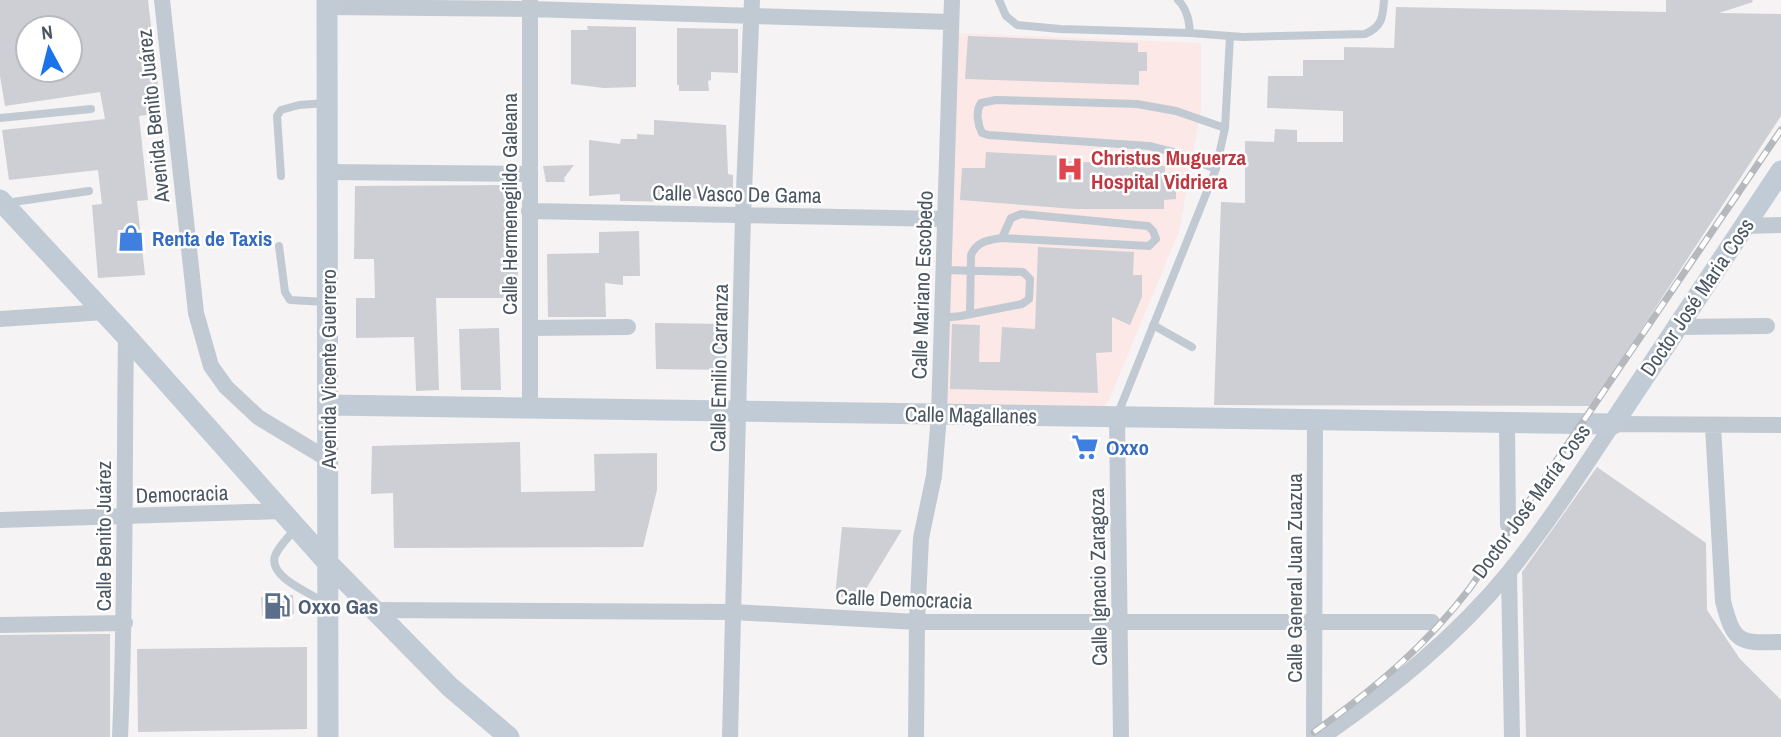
<svg xmlns="http://www.w3.org/2000/svg" width="1781" height="737" font-family="'Archivo Narrow',sans-serif">
  <style>
    .medical { fill: #fce8e6 }
    .building { fill: #cdcfd5; fill-rule: evenodd }
    .lines { fill: none; stroke-linecap: round; stroke-linejoin: round }
    .lane { stroke: #c1cad2; stroke-width: 8 }
    .street { stroke: #c1cad2; stroke-width: 16 }
    .secondary { stroke: #c1cbd6; stroke-width: 21 }
    .rail-casing { stroke: #b5b8bd; stroke-width: 7 }
    .rail { stroke: #fff; stroke-width: 4.5; stroke-dasharray: 13; stroke-linecap: butt }
    .labels { text-anchor: middle; dominant-baseline: central; stroke-width: 5; stroke-linejoin: round; paint-order: stroke }
    .street-label { font-size: 21px; fill: #4a5661; stroke: #fff }
    .health-label { font-size: 21px; font-weight: bold; fill: #be3a42; stroke: #fff; text-anchor: start }
    .shop-label { font-size: 21px; font-weight: bold; fill: #366cbe; stroke: #fff; text-anchor: start }
    .service-label { font-size: 21px; font-weight: bold; fill: #4e5e75; stroke: #fff; text-anchor: start }
  </style>
  <rect width="100%" height="100%" fill="#f5f3f3"/>
  <path class="medical" d="M954,33L1201,43V108L1179,231L1108,402L1103,407L946,406Z"/>
  <path class="building" d="M0,0H148L161,113L139,116L148,200L137,201L145,275L98,278L92,205L102,204L98,170L9,180L2,130L105,119L100,92L5,106L0,76ZM28,28H70V70H28Z
    M1666,0H1752L1753,2L1719,13L1781,14V116L1591,406L1214,405L1221,202L1245,203V141L1274,142L1275,129L1297,130V142H1343V111L1267,108L1268,76H1303V60H1344V47L1394,48L1396,7L1666,12Z
    M587,26L636,27V87L604,88L571,84V30H588Z
    M677,28L738,29V73L711,72V80L708,81L709,91H679V85H677Z
    M968,36L1138,43V52H1147V71H1139V85L965,79Z
    M654,120L726,125L728,174L733,175V201L687,198L686,202L620,201V194L589,196V140L620,144L621,139H637V134L654,135Z
    M986,152L1063,156V161L1165,166V180H1176V199L1164,200V209H1075L960,200L962,168H985Z
    M574,165L564,178L565,182H546L543,166Z
    M518,185V298H436L439,390L416,391L414,337L356,338V298H375L374,259H354L355,186Z
    M639,231L640,276H623V285L605,283L606,317H548L547,254L599,253V232Z
    M1038,247L1134,252L1133,275H1142V297L1130,325L1112,317V352L1096,353L1098,393L950,389L952,324L980,325L979,362H1000L1002,327L1035,329Z
    M655,323L726,324V370L656,369Z
    M499,328L501,390H461L459,329Z
    M520,442L521,492L595,491L594,454L657,453V490L643,547L394,548L393,493L371,494L372,446Z
    M1597,467L1706,543L1707,610L1740,659L1781,700V737H1526L1522,572Z
    M842,527L902,530L861,597H835Z
    M293,595L294,614L262,616L261,597Z
    M97,634H110V737H0V635Z
    M307,647V729L138,732L137,649Z"/>
  <g class="lines">
    <path class="lane" d="M999,0L1006,16L1017,25L1060,29L1190,33
      M1178,0C1187,9 1189,20 1190,33L1243,37L1365,34C1382,27 1383,17 1384,0
      M0,118L91,109
      M1216,169L1173,152L1149,146L988,135L982,133C978,125 975,112 981,103L996,100L1137,104L1176,111L1225,128
      M281,176L277,116L281,110L299,105L326,103
      M6,203L89,191
      M279,246L285,292L290,300L326,302
      M970,314L971,255C977,241 988,240 1002,238L1149,246L1156,239L1153,231L1148,226L1021,214L1011,218L1002,238
      M942,318L961,316L1022,304L1029,299L1030,279L1023,272L943,270
      M1153,325L1192,347
      M1117,416L1216,169L1225,128L1230,36
      M295,529C289,537 278,547 275,556C268,577 310,593 324,602"/>
    <path class="street" d="M162,0L196,313L211,366L226,387L258,417L329,460
      M530,0V407
      M327,7L530,9L951,22
      M327,172L529,174
      M529,211L945,219
      M1745,226L1781,225
      M0,319L104,312
      M1678,327L1767,326
      M530,328L628,327
      M1117,417L1121,737
      M1507,422L1508,525
      M1713,426L1723,601C1734,644 1739,643 1781,642
      M0,520L282,511
      M1509,573L1512,737
      M374,610L734,612L917,622H1432
      M0,625L125,623
      M120,737C126,603 124,469 126,336
      M730,737L743,215L752,0
      M916,737L917,622L921,538L934,476L939,415L952,0
      M1314,737L1315,420
      M1322,737C1391,689 1456,637 1509,572C1547,525 1580,474 1613,424L1781,425"/>
    <path class="secondary" d="M327,0L328,737
      M0,200L126,336L328,563L450,687L509,737
      M328,405L1613,424L1781,171"/>
    <defs>
      <path id="rail" d="M1314,732C1374,689 1425,647 1470,588L1781,130"/>
    </defs>
    <use href="#rail" class="rail-casing"/>
    <use href="#rail" class="rail"/>
  </g>
  <defs>
    <symbol id="hospital-bare" viewBox="-9 -9 18 18"><path d="M-5-5h3v3.5h4V-5h3V5h-3V1.5h-4V5h-3Z" fill="#e0444e" stroke="#fff" stroke-width="2.5" paint-order="stroke"/></symbol>
    <symbol id="shop-bare" viewBox="-9 -9 18 18"><path d="M-5-2.5h2.3a2.7 3.5 0 0 1 5.4 0H5L5.5 6h-11ZM-1.5-2.5h3a1.5 2.3 0 0 0-3 0Z" fill="#3f7fe0" stroke="#fff" stroke-width="2.5" paint-order="stroke"/></symbol>
    <symbol id="supermarket-bare" viewBox="-9 -9 18 18"><path d="M-6-5.5h2.5l.6 2H6L4.5 2H-2.5L-4.4-4H-6ZM-1.5 3.2a1.3 1.3 0 1 0 .1 0ZM3 3.2a1.3 1.3 0 1 0 .1 0Z" fill="#3f7fe0" stroke="#fff" stroke-width="2.5" paint-order="stroke"/></symbol>
    <symbol id="fuel-bare" viewBox="-9 -9 18 18"><path d="M-5.5-6h7V0h2V4h1.3V-2.5L3-4.5l.8-.8L6-3V5H2.5V1h-1V6h-7ZM-4.2-4.7v3.2H.2V-4.7Z" fill="#5c6f8a" stroke="#fff" stroke-width="2.5" paint-order="stroke"/></symbol>
  </defs>
  <g fill-rule="evenodd">
    <use href="#hospital-bare" x="1051" y="150" width="38" height="38"/>
    <use href="#shop-bare" x="112" y="219" width="38" height="38"/>
    <use href="#supermarket-bare" x="1066" y="428" width="38" height="38"/>
    <use href="#fuel-bare" x="258" y="587" width="38" height="38"/>
  </g>
  <g class="labels">
    <g class="street-label">
      <text transform="translate(153 116) rotate(-96)">Avenida Benito Juárez</text>
      <text transform="translate(737 194) rotate(1)">Calle Vasco De Gama</text>
      <text transform="translate(509 204) rotate(-90)">Calle Hermenegildo Galeana</text>
      <text transform="translate(922 285) rotate(-88)">Calle Mariano Escobedo</text>
      <text transform="translate(1697 297) rotate(-56)">Doctor José Maria Coss</text>
      <text transform="translate(719 368) rotate(-89)">Calle Emilio Carranza</text>
      <text transform="translate(328 369) rotate(-90)">Avenida Vicente Guerrero</text>
      <text transform="translate(971 415) rotate(1)">Calle Magallanes</text>
      <text transform="translate(182 494) rotate(-2)">Democracia</text>
      <text transform="translate(1531 501) rotate(-54)">Doctor José María Coss</text>
      <text transform="translate(103 536) rotate(-90)">Calle Benito Juárez</text>
      <text transform="translate(1098 577) rotate(-91)">Calle Ignacio Zaragoza</text>
      <text transform="translate(1294 578) rotate(-90)">Calle General Juan Zuazua</text>
      <text transform="translate(904 599) rotate(2)">Calle Democracia</text>
    </g>
    <g class="health-label">
      <text x="1091" y="157">Christus Muguerza<tspan x="1091" dy="24">Hospital Vidriera</tspan></text>
    </g>
    <g class="shop-label">
      <text x="152" y="238">Renta de Taxis</text>
      <text x="1106" y="447">Oxxo</text>
    </g>
    <g class="service-label">
      <text x="298" y="606">Oxxo Gas</text>
    </g>
  </g>
  <g transform="translate(49 49) rotate(353)"><circle r="33" fill="#ffffff" stroke="#b7bbc0" stroke-width="2"/>
  <path d="M0-5L12 26L0 18L-12 26Z" fill="#1a73e8"/>
  <text y="-10" font-size="19" font-weight="bold" text-anchor="middle" fill="#4a5661">N</text>
  </g>
</svg>
